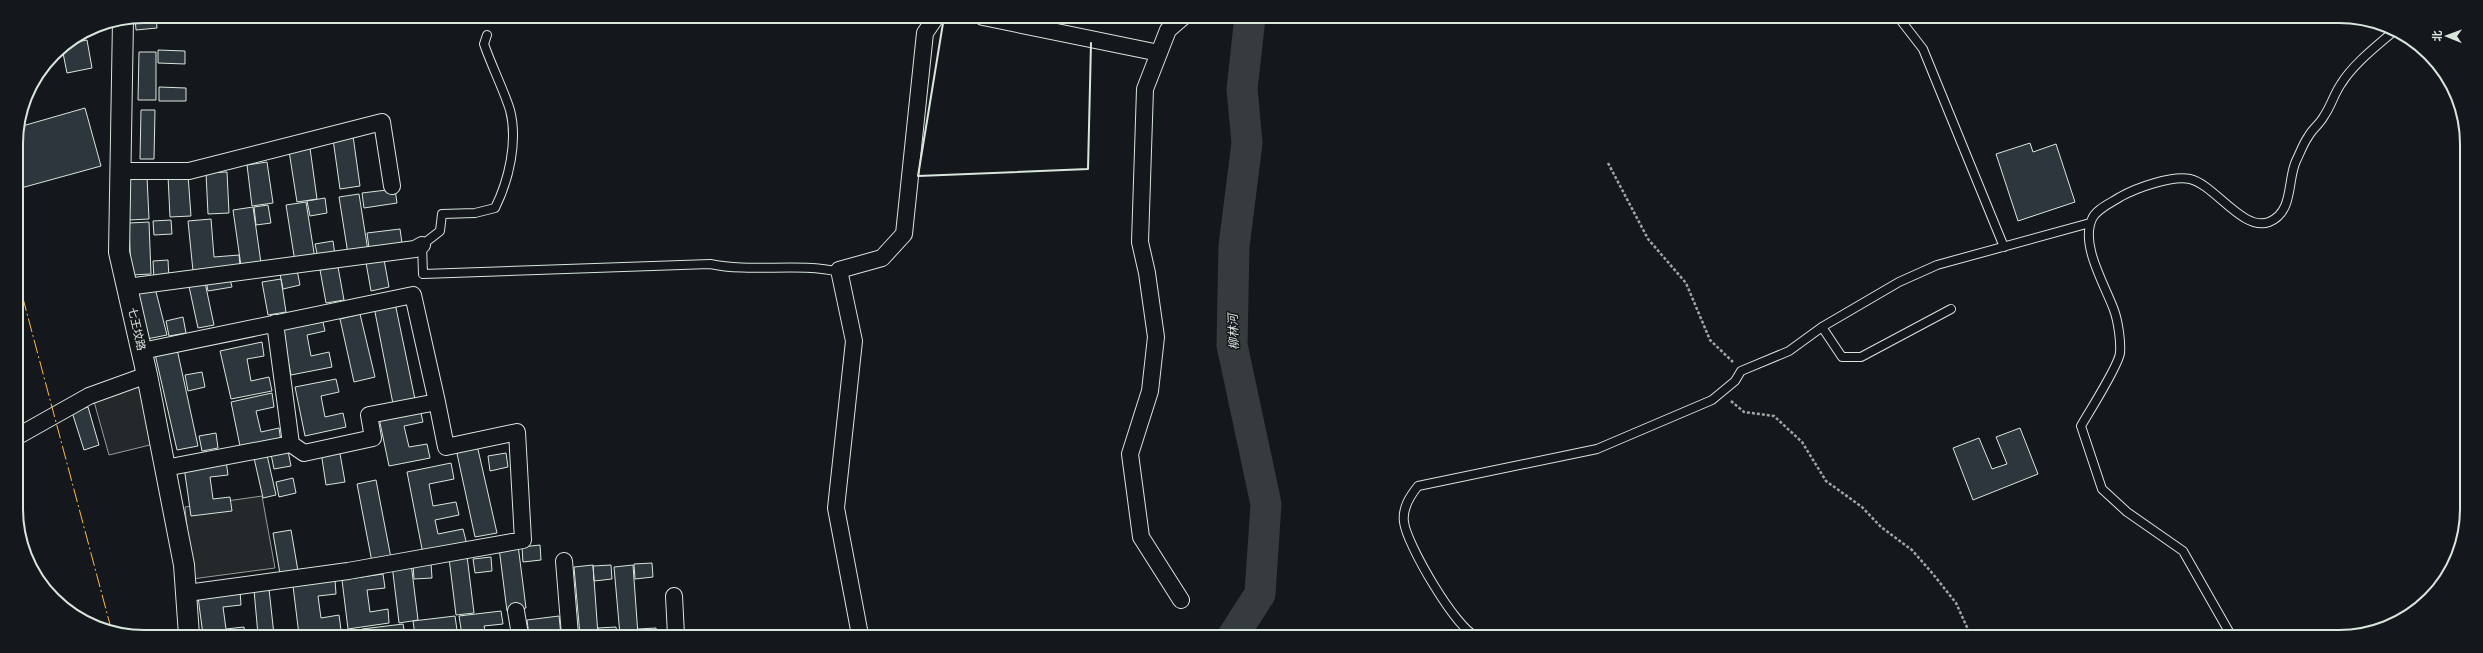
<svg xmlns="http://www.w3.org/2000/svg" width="2483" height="653" font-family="Montserrat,'Noto Sans SC',sans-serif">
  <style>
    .parking { fill: #24282b; stroke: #939e99 }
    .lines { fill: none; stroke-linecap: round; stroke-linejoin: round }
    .river { stroke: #363b3e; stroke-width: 31 }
    .building { fill: #2c363c; stroke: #d8e6dc }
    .service-casing { stroke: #d8e6dc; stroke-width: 10 }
    .minor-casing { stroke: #d8e6dc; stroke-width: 18 }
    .tertiary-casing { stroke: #d8e6dc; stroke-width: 22 }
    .path { stroke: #9da8a2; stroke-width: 2.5; stroke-dasharray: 3 2; stroke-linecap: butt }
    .service { stroke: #14181c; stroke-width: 8 }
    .minor { stroke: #14181c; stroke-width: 16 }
    .tertiary { stroke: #14181c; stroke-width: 20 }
    .wall { stroke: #d8e6dc; stroke-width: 2 }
    .power { stroke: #ffb74d; stroke-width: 1; stroke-dasharray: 14 3 2 3; stroke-linecap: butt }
    .labels { text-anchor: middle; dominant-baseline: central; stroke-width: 3; stroke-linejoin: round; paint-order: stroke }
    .street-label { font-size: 11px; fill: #d8e6dc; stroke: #14181c }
    .water-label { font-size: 12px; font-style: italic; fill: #d8e6dc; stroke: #14181c }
    .rim { fill: none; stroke: #d8e6dc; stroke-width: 2 }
  </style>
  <rect width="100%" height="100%" fill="#14181c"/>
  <path class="parking" d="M142,380L158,443L109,455L93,398Z
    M262,496L275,568L192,579L185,507Z"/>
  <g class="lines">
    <path class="river" d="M1233,636L1260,594L1266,504L1232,345L1234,246L1247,143L1242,89L1250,17"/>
  </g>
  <path class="building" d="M144,16H156L157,28L136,30L135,18Z
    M87,40L92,68L67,73L62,48L68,44Z
    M158,50L185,51V64L158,63Z
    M139,52H156V100H138Z
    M159,87L186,88V101H159Z
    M85,108L101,166L21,188L16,171V136L19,127Z
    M141,110H155L154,159H140Z
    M353,136L360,186L340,189L333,139Z
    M2030,143L2033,152L2056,144L2075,202L2018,221L1996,154Z
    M310,148L317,199L297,202L289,151Z
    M267,162L273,203L252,206L247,165Z
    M227,172L229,213L208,214L206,173Z
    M188,175L191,216L170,217L168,176Z
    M147,177L149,219L129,220L127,178Z
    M395,189L397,203L364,208L362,193Z
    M359,194L368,251L348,254L339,197Z
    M325,198L327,213L310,216L307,201Z
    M306,202L315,259L295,262L286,205Z
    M268,205L271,223L256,225L254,207Z
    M253,207L261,263L241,266L233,210Z
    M211,219L214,257L239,255L240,266L193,271L188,221Z
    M171,220L172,234L154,235L153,221Z
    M149,222L151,274L131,275L129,223Z
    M400,229L402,243L369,248L367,233Z
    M333,241L335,255L318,258L315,244Z
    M383,254L389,287L371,291L365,257Z
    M168,260L169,278L154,279L153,261Z
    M338,267L344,300L326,303L320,270Z
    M297,270L300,285L283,289L280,274Z
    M229,275L232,287L208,291L206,280Z
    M204,278L214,325L198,328L188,282Z
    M281,279L286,312L268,315L262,282Z
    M154,284L167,335L147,339L135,289Z
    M395,303L416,404L394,409L374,307Z
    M360,314L375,377L354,382L340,319Z
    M183,317L186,333L169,336L166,321Z
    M322,318L325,331L307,335L311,356L329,352L332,367L291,375L281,326Z
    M262,342L264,356L247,359L251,381L269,377L272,391L231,399L220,351Z
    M177,349L198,446L177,450L155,354Z
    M202,372L205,387L188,391L185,375Z
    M336,379L339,392L321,396L325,417L343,413L346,427L305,436L295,387Z
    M272,393L274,407L256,411L261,432L279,428L281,442L241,451L231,402Z
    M88,407L99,445L84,450L72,412Z
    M420,409L423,422L404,426L409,447L427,444L430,458L389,466L379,418Z
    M2020,428L2038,474L1973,500L1953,448L1979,438L1992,469L2007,464L1996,437Z
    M216,433L218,448L202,451L199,436Z
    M477,445L497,533L475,537L456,449Z
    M339,448L345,482L326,485L321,452Z
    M288,451L291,466L274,469L271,454Z
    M506,453L508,467L490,471L488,456Z
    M267,455L276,495L263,498L254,458Z
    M226,461L228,475L210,477L213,499L230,497L232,511L191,516L184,467Z
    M451,463L454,479L429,484L433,506L456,502L459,515L435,520L438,534L463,529L467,545L423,554L407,472Z
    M293,478L296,493L279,497L276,482Z
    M376,480L391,558L372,562L357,484Z
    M291,530L298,571L280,574L273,533Z
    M518,545L526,608L507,611L499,548Z
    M540,545L541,560L523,562L522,547Z
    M467,556L474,613L456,615L449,558Z
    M491,557L492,571L475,573L473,559Z
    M411,563L418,620L399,623L392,565Z
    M431,563L432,578L414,579L413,564Z
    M652,563L653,577L635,579L634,564Z
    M593,565L598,635H580L574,567Z
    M611,565L612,579L594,581L593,566Z
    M633,565L638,635H620L614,567Z
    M383,574L385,588L367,590L370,612L388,609L389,623L348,629L342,580Z
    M335,580L336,594L318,596L321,618L339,615L341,630L299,635L293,586Z
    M269,589L274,635H258L254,590Z
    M240,591L241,605L223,607L226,629L244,627L245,635H203L198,597Z
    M501,611L503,624L484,626L486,635H462L459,616Z
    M455,616L457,630L438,632L439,635H415L413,621Z
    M559,616L561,635H529L527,620Z
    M403,624L405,635H363L362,629Z
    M616,627L617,635H599L598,628Z
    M656,628L657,635H639L638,629Z"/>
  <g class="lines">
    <defs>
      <path id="service" d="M1899,18L1923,49L2004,247
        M487,35L484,44C492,67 503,88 510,110C518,141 509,180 495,208L475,213L442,214L440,231L422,245L423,274L710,264C753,273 797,262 840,272
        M1822,327L1842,357H1861L1951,309
        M1476,636C1456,629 1406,543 1404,522C1402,508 1410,496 1418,486L1597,449L1712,400L1735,381L1741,371L1789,351L1822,327L1899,282L1937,265L2090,223
        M2232,637L2183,551L2127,512L2102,489L2081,426C2089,412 2119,365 2120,353C2121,341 2118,321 2114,310C2105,285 2080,245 2092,219C2096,209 2111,203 2120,197C2136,188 2172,175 2190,179C2215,185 2243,232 2269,222C2294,212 2287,180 2296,161C2300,153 2303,144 2308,137C2312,129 2320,124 2324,116C2331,106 2334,94 2341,84C2354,63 2377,46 2395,30"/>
      <path id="minor" d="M983,17L1159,53
        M121,171H189L382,122L392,186
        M127,287L415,249L422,245
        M275,323L291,444
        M142,351L413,295L437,402L369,415L373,438L304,453L291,444L165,468
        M18,436L89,396L147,375
        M564,561L570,635
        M187,593L348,571L523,540L517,432L446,447L437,402
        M674,596L676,635
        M1181,600L1141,537L1130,454L1150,391L1156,337L1147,273L1140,242L1145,89L1168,30L1183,17
        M516,611L520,635
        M860,635L836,508L854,341L839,270L882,258L904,234L925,33L936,17"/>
      <path id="tertiary" d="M123,20L119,252L147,375L184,565L189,635"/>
    </defs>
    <use href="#service" class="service-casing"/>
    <use href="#minor" class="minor-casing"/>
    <use href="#tertiary" class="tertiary-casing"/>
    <path class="path" d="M1608,163L1648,239L1686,283L1710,340L1733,362
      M1731,401L1744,412L1774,416L1802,442L1826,481L1862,507L1881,527L1912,550L1933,574L1956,603L1971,636"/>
    <use href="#service" class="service"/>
    <use href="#minor" class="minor"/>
    <use href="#tertiary" class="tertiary"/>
    <path class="wall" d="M946,17L943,23L918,176L1088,169L1091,43"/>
    <path class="power" d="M17,276L112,632"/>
  </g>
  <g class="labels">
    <g class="street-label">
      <text transform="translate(137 329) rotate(77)">七王坟路</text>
    </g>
    <g class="water-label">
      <text transform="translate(1233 332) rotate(-92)">柳林河</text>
    </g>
  </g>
  <path d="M0 0H2483V653H0ZM144 23H2339A121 121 0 0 1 2460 144V509A121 121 0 0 1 2339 630H144A121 121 0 0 1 23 509V144A121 121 0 0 1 144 23Z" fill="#14181c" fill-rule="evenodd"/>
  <path class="rim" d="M144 23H2339A121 121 0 0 1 2460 144V509A121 121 0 0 1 2339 630H144A121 121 0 0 1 23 509V144A121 121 0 0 1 144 23Z"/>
  <g transform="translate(2447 36) rotate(271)" stroke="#14181c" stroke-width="3" paint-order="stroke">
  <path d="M0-3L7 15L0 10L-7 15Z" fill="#d8e6dc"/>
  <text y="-6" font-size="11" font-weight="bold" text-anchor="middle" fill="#d8e6dc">北</text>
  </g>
</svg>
